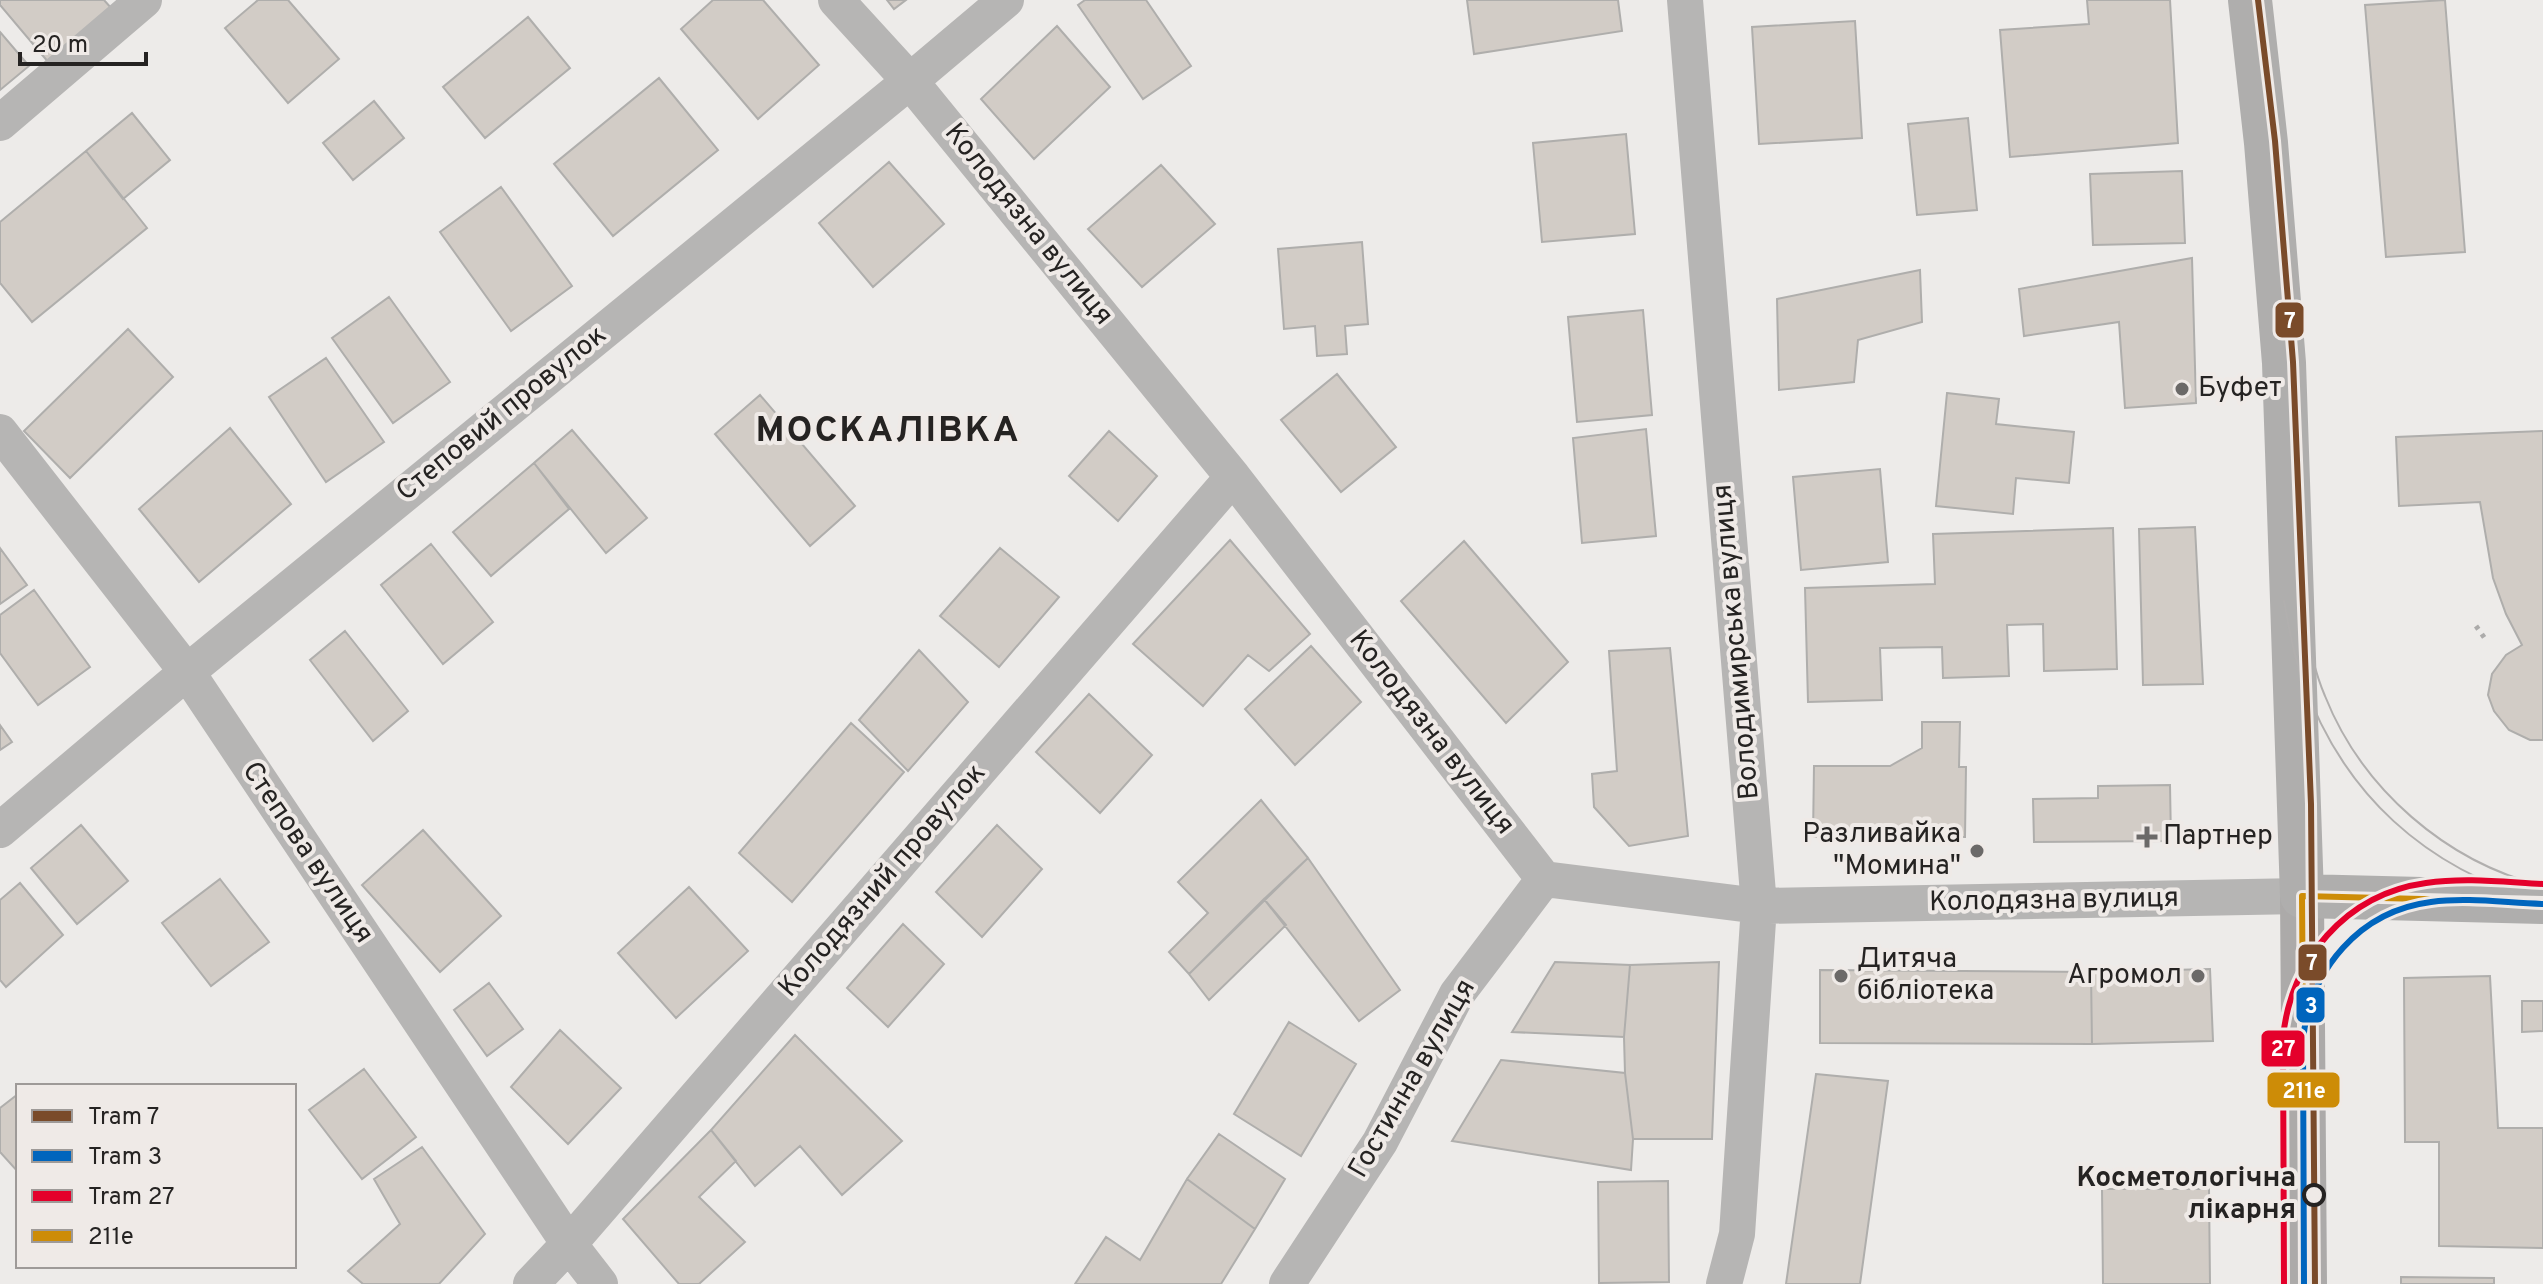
<svg xmlns="http://www.w3.org/2000/svg" width="2543" height="1284" font-family="Overpass,sans-serif">
  <style>
    .building { fill: #d2ccc6; stroke: #afaeac; stroke-width: 2 }
    .lines { fill: none; stroke-linecap: round; stroke-linejoin: round }
    .path { stroke: #acabaa; stroke-width: 5; stroke-dasharray: 4 6; stroke-linecap: butt }
    .street { stroke: #b6b5b4; stroke-width: 36 }
    .secondary { stroke: #acaaa9; stroke-width: 44 }
    .primary { stroke: #afaead; stroke-width: 44 }
    .tram { stroke: #b1afae; stroke-width: 2 }
    .bus-1-casing { stroke: #efeae7; stroke-width: 12 }
    .bus-1 { stroke: #cd8c07; stroke-width: 6 }
    .tram-1-casing { stroke: #efeae7; stroke-width: 12 }
    .tram-2-casing { stroke: #efeae7; stroke-width: 12 }
    .tram-3-casing { stroke: #efeae7; stroke-width: 12 }
    .tram-1 { stroke: #7a4b2a; stroke-width: 6 }
    .tram-2 { stroke: #0065bd; stroke-width: 6 }
    .tram-3 { stroke: #e4002b; stroke-width: 6 }
    .poi-dot { fill: #6b6968; stroke: #efeae7; stroke-width: 3 }
    .stop-dot { fill: #efeae7; stroke: #252322; stroke-width: 4 }
    .labels { text-anchor: middle; dominant-baseline: central; stroke-width: 8; stroke-linejoin: round; paint-order: stroke }
    .street-label { font-size: 28px; fill: #252322; stroke: #efeae7 }
    .poi-label { font-size: 28px; fill: #252322; stroke: #efeae7; text-anchor: start }
    .stop-label { font-size: 28px; font-weight: bold; fill: #252322; stroke: #efeae7; text-anchor: end }
    .district-label { font-size: 36px; font-weight: bold; letter-spacing: 2px; fill: #252322; stroke: #efeae7 }
    .line-badge { stroke: #efeae7; stroke-width: 3 }
    .badge-label { font-size: 22px; text-anchor: middle; font-weight: bold; fill: #fff }
  </style>
  <rect width="100%" height="100%" fill="#edebe9"/>
  <path class="building" d="M0,0H104L112,9L49,63L0,5Z
    M258,0H288L339,59L288,103L225,28Z
    M713,0H763L819,65L758,119L681,29Z
    M887,0H906L894,9Z
    M1085,0H1146L1191,66L1143,99L1078,5Z
    M1467,0H1618L1622,31L1474,54Z
    M2087,0H2170L2178,143L2010,157L2000,30L2089,24Z
    M2445,0L2465,252L2386,257L2365,5Z
    M528,17L570,68L485,138L443,87Z
    M1855,21L1862,138L1759,144L1752,27Z
    M1057,26L1110,87L1034,159L981,99Z
    M0,32L29,66L0,90Z
    M659,78L718,150L613,236L554,164Z
    M374,101L404,138L353,180L323,143Z
    M132,113L170,160L123,199L86,151Z
    M1968,118L1977,210L1917,215L1908,124Z
    M1626,134L1635,234L1542,242L1533,143Z
    M86,151L147,228L32,322L0,283V222Z
    M889,162L944,224L873,287L819,223Z
    M1161,165L1215,224L1142,287L1088,229Z
    M2182,171L2185,243L2093,245L2090,174Z
    M501,187L572,286L511,331L440,232Z
    M1362,242L1368,324L1345,326L1347,354L1317,356L1315,326L1284,329L1278,249Z
    M2192,258L2196,403L2125,408L2119,322L2024,336L2019,289Z
    M1920,270L1922,322L1858,340L1854,382L1779,390L1777,299Z
    M389,297L450,382L393,423L332,338Z
    M1643,310L1652,415L1577,422L1568,317Z
    M128,329L173,377L70,478L24,431Z
    M326,358L384,442L326,482L269,397Z
    M1337,374L1396,447L1341,492L1281,420Z
    M1947,393L1999,399L1996,424L2074,432L2069,483L2016,478L2013,514L1936,506Z
    M760,395L855,506L810,546L715,434Z
    M230,428L291,504L199,582L139,509Z
    M1646,429L1656,536L1582,543L1573,438Z
    M572,430L647,518L606,553L534,463Z
    M1109,431L1157,476L1118,521L1069,476Z
    M2543,431V740H2530L2509,730L2494,711L2488,695L2492,674L2506,655L2522,645L2506,614L2493,578L2480,502L2399,506L2396,437Z
    M534,463L569,509L491,576L453,532Z
    M1880,469L1888,562L1801,570L1793,477Z
    M2195,527L2203,684L2143,685L2139,529Z
    M2113,528L2117,669L2044,671L2043,624L2007,625L2009,676L1943,678L1942,647L1880,648L1882,700L1808,702L1805,588L1935,584L1933,534Z
    M1230,540L1310,634L1269,671L1248,655L1203,706L1133,644Z
    M1464,541L1568,662L1506,723L1401,601Z
    M431,544L493,622L443,664L381,585Z
    M0,548L27,585L0,604Z
    M1000,548L1059,597L999,667L940,616Z
    M34,590L90,667L38,705L0,653V615Z
    M345,631L408,711L373,741L310,660Z
    M1311,646L1361,702L1295,765L1245,709Z
    M1670,648L1688,836L1629,846L1594,807L1592,774L1617,771L1609,651Z
    M919,650L968,702L908,771L859,720Z
    M1089,694L1152,755L1100,813L1036,752Z
    M1922,722H1960L1959,767H1966L1965,837H1813L1814,766H1890L1922,748Z
    M851,723L904,772L792,902L739,853Z
    M0,725L12,742L0,750Z
    M2170,785L2171,841L2034,842L2033,799L2098,798V786Z
    M1261,800L1308,858L1189,974L1169,952L1208,913L1178,882Z
    M81,825L128,881L77,924L31,868Z
    M997,825L1042,869L982,937L936,892Z
    M423,830L501,916L440,972L362,885Z
    M1308,858L1400,990L1359,1021L1264,899Z
    M220,879L269,942L211,986L162,923Z
    M20,883L63,935L6,987L0,980V900Z
    M689,887L748,951L676,1018L618,953Z
    M1264,899L1286,925L1209,1000L1189,974Z
    M903,924L944,964L888,1027L847,988Z
    M1555,962L1630,965L1624,1037L1512,1032Z
    M1719,962L1712,1139H1633L1625,1073L1624,1037L1630,965Z
    M2210,969L2213,1041L2092,1044L2091,972Z
    M1820,970L2091,972L2092,1044L1820,1043Z
    M2490,976L2498,1128H2543V1248L2439,1246V1142H2405L2404,978Z
    M489,983L523,1029L487,1056L454,1010Z
    M2522,1001H2543V1031L2522,1032Z
    M1289,1022L1356,1064L1301,1156L1234,1114Z
    M560,1030L621,1088L568,1144L511,1087Z
    M795,1035L902,1141L842,1195L800,1146L755,1186L711,1130Z
    M1501,1060L1625,1073L1633,1139L1631,1170L1452,1141Z
    M364,1069L416,1137L362,1179L309,1110Z
    M1816,1074L1888,1081L1860,1284H1786Z
    M18,1094V1172L0,1152V1108Z
    M711,1130L736,1161L699,1197L745,1242L699,1284H679L623,1219Z
    M1219,1134L1285,1179L1255,1229L1187,1179Z
    M422,1147L485,1234L439,1284H363L348,1271L400,1224L374,1179Z
    M1187,1179L1255,1229L1221,1284H1075L1106,1237L1140,1260Z
    M1668,1181L1669,1282L1599,1283L1598,1182Z
    M2102,1189H2209L2210,1284H2103Z
    M2401,1277L2494,1278V1284H2401Z"/>
  <g class="lines">
    <path class="path" d="M2476,626L2486,640"/>
    <path class="street" d="M836,0L910,81L1233,477L1544,879L1759,906L2302,896
      M1685,0L1759,906L1737,1234L1724,1284
      M0,123L144,0
      M0,432L187,672L569,1244L600,1284
      M0,830L187,672L910,81L1006,0
      M531,1284L569,1244L1233,477
      M1287,1284L1380,1142L1457,994L1544,879"/>
    <path class="secondary" d="M2302,896L2305,1284"/>
    <path class="primary" d="M2250,0L2266,143L2284,363L2302,896L2543,902"/>
    <path class="tram" d="M2284,601C2289,627 2293,654 2302,678C2342,794 2426,869 2543,902
      M2302,608C2308,638 2313,668 2325,696C2362,789 2446,862 2543,886"/>
    <defs>
      <path id="bus-1" d="M2302,896L2305,1284
        M2302,896L2543,902"/>
    </defs>
    <use href="#bus-1" class="bus-1-casing"/>
    <use href="#bus-1" class="bus-1"/>
    <defs>
      <path id="tram-1" d="M2258,0L2275,141L2293,362L2311,804L2315,1284"/>
      <path id="tram-2" d="M2304,1284L2303,1040C2310,969 2360,911 2431,902C2468,897 2506,903 2543,904"/>
      <path id="tram-3" d="M2284,1284L2283,1038C2290,960 2346,894 2426,883C2465,877 2504,882 2543,884"/>
    </defs>
    <use href="#tram-1" class="tram-1-casing"/>
    <use href="#tram-2" class="tram-2-casing"/>
    <use href="#tram-3" class="tram-3-casing"/>
    <use href="#tram-1" class="tram-1"/>
    <use href="#tram-2" class="tram-2"/>
    <use href="#tram-3" class="tram-3"/>
  </g>
  <g class="poi-dot">
    <circle cx="2182" cy="389" r="8"/>
    <path d="M2143 825h8v8h8v8h-8v8h-8v-8h-8v-8h8z"/>
    <circle cx="1977" cy="851" r="8"/>
    <circle cx="1841" cy="976" r="8"/>
    <circle cx="2198" cy="976" r="8"/>
  </g>
  <circle class="stop-dot" cx="2314" cy="1195" r="10"/>
  <g class="labels">
    <g class="street-label">
      <text transform="translate(1028 225) rotate(51)">Колодязна вулиця</text>
      <text transform="translate(502 414) rotate(-39)">Степовий провулок</text>
      <text transform="translate(1737 642) rotate(-95)">Володимирська вулиця</text>
      <text transform="translate(1431 733) rotate(52)">Колодязна вулиця</text>
      <text transform="translate(307 853) rotate(56)">Степова вулиця</text>
      <text transform="translate(883 881) rotate(-49)">Колодязний провулок</text>
      <text transform="translate(2054 901) rotate(-1)">Колодязна вулиця</text>
      <text transform="translate(1413 1079) rotate(-60)">Гостинна вулиця</text>
    </g>
    <g class="poi-label">
      <text x="2198" y="389">Буфет</text>
      <text x="1961" y="835" text-anchor="end">Разливайка<tspan x="1961" dy="32">"Момина"</tspan></text>
      <text x="2163" y="837">Партнер</text>
      <text x="1857" y="960">Дитяча<tspan x="1857" dy="32">бібліотека</tspan></text>
      <text x="2182" y="976" text-anchor="end">Агромол</text>
    </g>
    <g class="stop-label">
      <text x="2296" y="1179">Косметологічна<tspan x="2296" dy="32">лікарня</tspan></text>
    </g>
    <g class="district-label">
      <text x="888" y="432">МОСКАЛІВКА</text>
    </g>
  </g>
  <g class="line-badge">
    <rect x="2274" y="301" width="31" height="38" rx="8" fill="#7a4b2a"/>
    <rect x="2297" y="943" width="31" height="39" rx="8" fill="#7a4b2a"/>
    <rect x="2295" y="986" width="31" height="38" rx="8" fill="#0065bd"/>
    <rect x="2260" y="1029" width="46" height="39" rx="8" fill="#e4002b"/>
    <rect x="2266" y="1071" width="75" height="38" rx="8" fill="#cd8c07"/>
  </g>
  <g class="badge-label">
    <text x="2290" y="328">7</text>
    <text x="2312" y="970">7</text>
    <text x="2311" y="1013">3</text>
    <text x="2283" y="1056">27</text>
    <text x="2304" y="1098">211е</text>
  </g>
  <rect x="16" y="1084" width="280" height="184" fill="#efeae7" stroke="#9e9a98" stroke-width="2"/>
  <rect x="32" y="1110" width="40" height="12" fill="#7a4b2a" stroke="#9e9a98" stroke-width="2"/>
  <text x="88" y="1124" font-size="24" fill="#252322">Tram 7</text>
  <rect x="32" y="1150" width="40" height="12" fill="#0065bd" stroke="#9e9a98" stroke-width="2"/>
  <text x="88" y="1164" font-size="24" fill="#252322">Tram 3</text>
  <rect x="32" y="1190" width="40" height="12" fill="#e4002b" stroke="#9e9a98" stroke-width="2"/>
  <text x="88" y="1204" font-size="24" fill="#252322">Tram 27</text>
  <rect x="32" y="1230" width="40" height="12" fill="#cd8c07" stroke="#9e9a98" stroke-width="2"/>
  <text x="88" y="1244" font-size="24" fill="#252322">211е</text>
  <path d="M20 52v12h126v-12" fill="none" stroke="#252322" stroke-width="4"/>
  <text x="32" y="52" font-size="24" fill="#252322" stroke="#efeae7" stroke-width="6" paint-order="stroke">20 m</text>
</svg>
